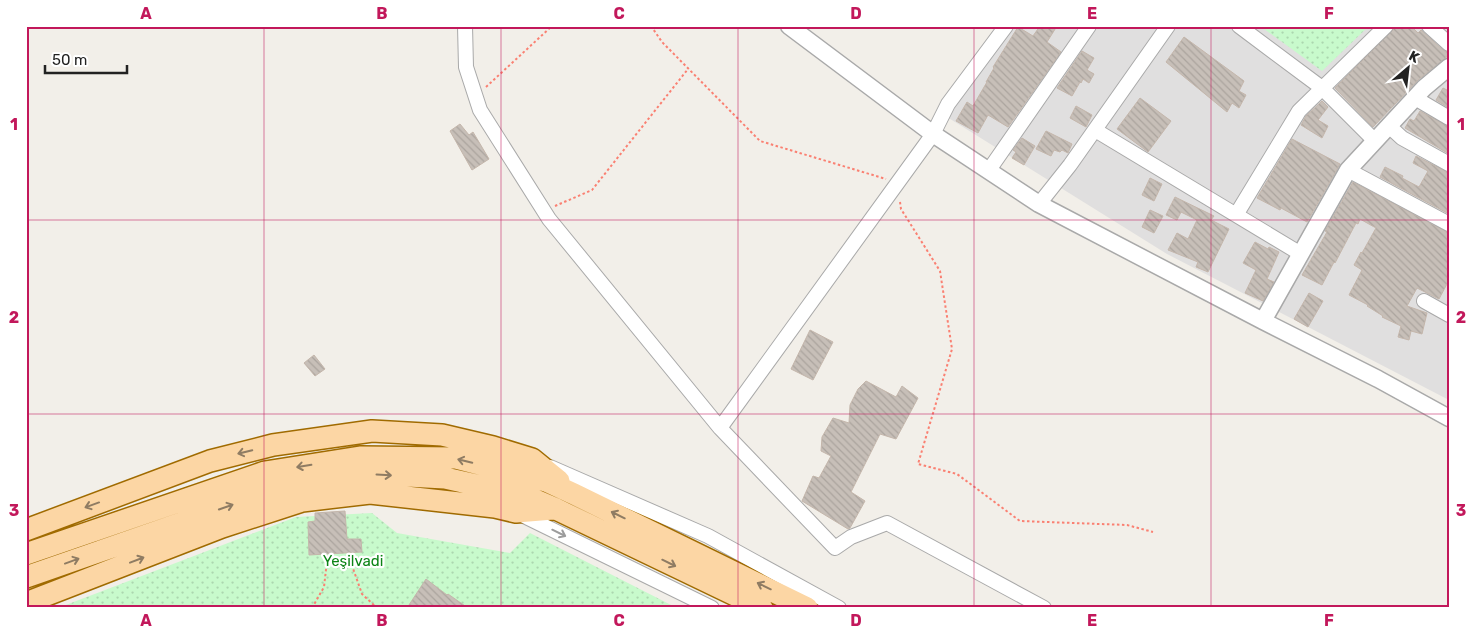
<svg xmlns="http://www.w3.org/2000/svg" width="1475" height="634" font-family="Rubik,sans-serif">
  <style>
    .residential { fill: #e0dfdf }
    .park { fill: url(#park-dots) }
    .building { fill: url(#building-back-hatch); stroke: #c4b6ab }
    .lines { fill: none; stroke-linecap: round; stroke-linejoin: round }
    .minor-casing { stroke: #a9a9a9; stroke-width: 16 }
    .tertiary-casing { stroke: #a9a9a9; stroke-width: 19 }
    .primary-casing { stroke: #a06b00; stroke-width: 24 }
    .path { stroke: #fa8072; stroke-width: 2; stroke-dasharray: 2.5 2.5; stroke-linecap: butt }
    .minor { stroke: #fff; stroke-width: 14 }
    .tertiary { stroke: #fff; stroke-width: 16 }
    .primary { stroke: #fcd6a4; stroke-width: 21 }
    .oneway { stroke: #8f7c63 }
    .oneway2 { stroke: #9c9c9c }
    .grid { fill: none; stroke: #c2185b; stroke-width: 1; stroke-opacity: 0.55 }
    .labels { text-anchor: middle; dominant-baseline: central; stroke-width: 4.5; stroke-linejoin: round; paint-order: stroke }
    .park-label { font-size: 15px; fill: #0c8416; stroke: #fff }
    .neatline { fill: none; stroke: #c2185b; stroke-width: 2 }
    .grid-label { font-size: 16px; text-anchor: middle; font-weight: bold; fill: #c2185b }
  </style>
  <defs>
    <pattern id="park-dots" width="8" height="8" patternUnits="userSpaceOnUse" patternTransform="scale(1.25)"><rect width="8" height="8" fill="#c8facc"/><path d="M2 2h.1M6 6h.1" fill="none" stroke="#acd6af" stroke-width="1.8" stroke-linecap="round"/></pattern>
    <pattern id="building-back-hatch" width="6" height="6" patternUnits="userSpaceOnUse" patternTransform="scale(1.25)"><rect width="6" height="6" fill="#c7bfb8"/><path d="M-1 5l2 2M0 0l6 6M5-1l2 2" fill="none" stroke="#aba49e"/></pattern>
  </defs>
  <rect width="100%" height="100%" fill="#f2efe9"/>
  <path class="residential" d="M1010,26H1449V400L1167,254L947,117Z"/>
  <path class="park" d="M1260,26H1369L1322,71Z
    M372,513L397,533L510,553L530,533L677,608H58L296,517Z"/>
  <path class="building" d="M1040,26H1057L1047,42L1061,52L1008,127L988,115L978,133L956,121L967,102L973,106L987,82H986L994,68L993,67L1018,27L1033,36Z
    M1397,26H1411L1418,33L1421,30L1443,50L1449,53V55L1418,80L1373,127L1335,88Z
    M1184,37L1244,81L1239,91L1246,95L1239,108L1232,103L1227,112L1166,62Z
    M1082,51L1094,58L1087,70L1094,74L1089,83L1083,79L1081,83L1080,82L1072,96L1057,88Z
    M1443,88L1449,91V108L1436,100Z
    M1140,98L1171,121L1148,152L1117,129Z
    M1322,101L1328,107L1318,120L1328,126L1322,138L1301,125L1306,116Z
    M1076,106L1092,115L1086,127L1070,118Z
    M1420,111L1449,127V154L1405,128L1410,119L1414,121Z
    M460,124L469,135L473,132L489,159L472,170L450,131Z
    M1046,131L1072,144L1068,153L1062,150L1060,152L1054,150L1051,156L1036,149Z
    M1022,138L1035,146L1024,165L1012,158L1016,152L1013,150Z
    M1292,139L1340,164L1307,222L1281,208L1280,210L1257,198Z
    M1416,156L1449,173V214L1380,177L1385,167L1403,176L1402,178L1419,187L1428,171L1413,163Z
    M1150,178L1162,184L1154,201L1142,195Z
    M1353,182L1449,233V280L1439,299L1417,288L1407,306L1427,313L1422,334L1411,331L1409,340L1398,337L1401,326L1382,317L1383,316L1367,306L1368,305L1349,295L1362,270L1354,265L1361,252L1362,253L1376,228L1360,219L1358,224L1356,223L1335,263L1334,262L1322,285L1302,275L1327,232L1325,231Z
    M1175,197L1214,216L1211,220L1229,229L1208,272L1196,267L1198,262L1168,250L1177,233L1188,239L1197,220L1181,212L1177,220L1166,215Z
    M1150,210L1163,216L1154,233L1142,227Z
    M1255,242L1268,249L1269,247L1279,252L1267,279L1274,282L1263,301L1245,293L1256,270L1243,263Z
    M1309,293L1323,301L1308,327L1294,319Z
    M810,330L833,342L813,380L791,369Z
    M314,355L325,369L315,376L304,363Z
    M866,381L896,397L902,386L918,398L896,439L880,434L851,492L865,501L850,528L848,529L802,501L813,476L819,478L831,456L821,451L822,437L833,418L849,423L850,405L858,389Z
    M345,511L347,539H361L362,552L309,555L308,522L315,521V513Z
    M426,579L447,595L448,594L468,608H407Z"/>
  <g class="lines">
    <defs>
      <path id="minor" d="M465,26L466,67L480,110L549,219L720,428L835,548L851,537L887,523L1044,608
        M1239,26L1322,88L1375,141
        M1429,26L1449,44
        M1415,98L1449,118
        M1389,126L1402,138L1449,164
        M1095,130L1301,254
        M989,170L1089,26
        M1348,170L1449,224
        M1039,204L1070,165L1168,26
        M1236,215L1299,111L1386,26
        M1424,301L1449,315
        M720,428L933,134L948,104L1006,26
        M550,467L708,536L839,608
        M518,513L712,608"/>
      <path id="tertiary" d="M789,26L933,134L1039,204L1263,321L1378,379L1449,418
        M1263,321L1348,170L1424,88L1449,67"/>
      <path id="primary" d="M26,530L210,461L273,445L372,431L442,435L493,447L532,459L559,481
        M26,554L265,472L360,457L456,458L546,481L574,494L807,608
        M26,577L276,490L370,474L445,478L526,496L556,509L762,608
        M26,603L222,527L302,501L370,493L495,507L516,512L553,509"/>
    </defs>
    <use href="#minor" class="minor-casing"/>
    <use href="#tertiary" class="tertiary-casing"/>
    <use href="#primary" class="primary-casing"/>
    <path class="path" d="M651,26L662,42L760,141L886,179
      M486,87L552,26
      M900,202L901,209L940,271L952,349L918,464L957,474L1020,521L1127,525L1153,532
      M555,206L592,190L688,69
      M350,560L362,594L377,608
      M312,608L324,587L327,561"/>
    <use href="#minor" class="minor"/>
    <use href="#tertiary" class="tertiary"/>
    <use href="#primary" class="primary"/>
  </g>
  <defs><path id="oneway-shaft" d="M-6 0H5M1.5-3L5.5 0L1.5 3" fill="none" stroke-width="1.6" stroke-linecap="round" stroke-linejoin="round" transform="scale(1.25)"/></defs>
  <g class="oneway">
    <use href="#oneway-shaft" transform="translate(245 452) rotate(166)"/>
    <use href="#oneway-shaft" transform="translate(465 461) rotate(-166)"/>
    <use href="#oneway-shaft" transform="translate(304 466) rotate(171)"/>
    <use href="#oneway-shaft" transform="translate(384 475) rotate(3)"/>
    <use href="#oneway-shaft" transform="translate(92 505) rotate(160)"/>
    <use href="#oneway-shaft" transform="translate(226 507) rotate(-19)"/>
    <use href="#oneway-shaft" transform="translate(618 515) rotate(-154)"/>
    <use href="#oneway-shaft" transform="translate(137 560) rotate(-21)"/>
    <use href="#oneway-shaft" transform="translate(72 561) rotate(-20)"/>
    <use href="#oneway-shaft" transform="translate(669 563) rotate(26)"/>
    <use href="#oneway-shaft" transform="translate(764 586) rotate(-154)"/>
  </g>
  <use class="oneway2" href="#oneway-shaft" transform="translate(559 533) rotate(26)"/>
  <path class="grid" d="M264,26V608M501,26V608M738,26V608M974,26V608M1211,26V608M26,220H1449M26,414H1449"/>
  <g class="labels">
    <g class="park-label">
      <text x="353" y="561">Yeşilvadi</text>
    </g>
  </g>
  <rect width="1475" height="634" fill="none" stroke="#ffffff" stroke-width="55"/>
  <g transform="translate(1408 68) rotate(28)" stroke="#ffffff" stroke-width="4" paint-order="stroke">
  <path d="M0-4L9 19L0 12L-9 19Z" fill="#222222"/>
  <text y="-8" font-size="14" font-weight="bold" text-anchor="middle" fill="#222222">K</text>
  </g>
  <path d="M45 65v8h82v-8" fill="none" stroke="#222222" stroke-width="2.5"/>
  <text x="52" y="65" font-size="15" fill="#222222" stroke="#ffffff" stroke-width="4" paint-order="stroke">50 m</text>
  <rect x="28" y="28" width="1420" height="578" class="neatline"/>
  <g class="grid-label">
    <text x="146" y="19">A</text>
    <text x="382" y="19">B</text>
    <text x="619" y="19">C</text>
    <text x="856" y="19">D</text>
    <text x="1092" y="19">E</text>
    <text x="1329" y="19">F</text>
    <text x="14" y="130">1</text>
    <text x="1461" y="130">1</text>
    <text x="14" y="323">2</text>
    <text x="1461" y="323">2</text>
    <text x="14" y="516">3</text>
    <text x="1461" y="516">3</text>
    <text x="146" y="626">A</text>
    <text x="382" y="626">B</text>
    <text x="619" y="626">C</text>
    <text x="856" y="626">D</text>
    <text x="1092" y="626">E</text>
    <text x="1329" y="626">F</text>
  </g>
</svg>
